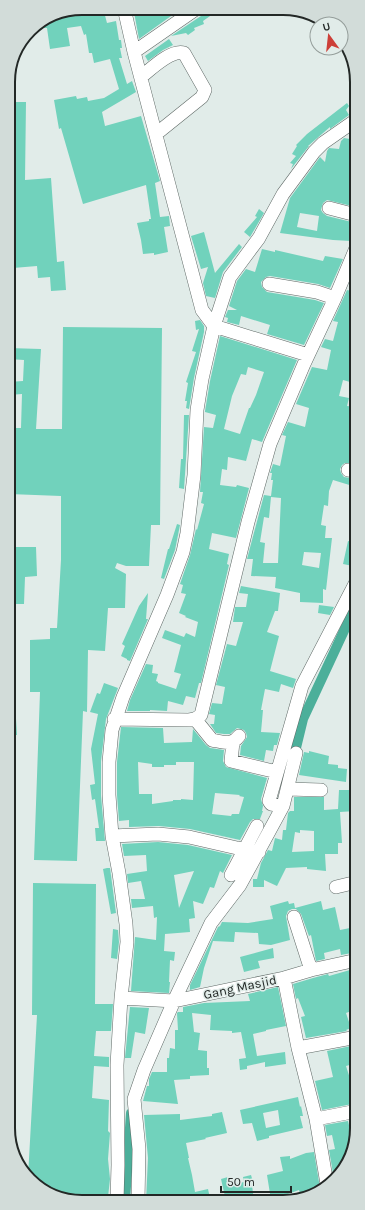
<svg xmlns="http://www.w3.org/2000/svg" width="365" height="1210" font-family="Karla,sans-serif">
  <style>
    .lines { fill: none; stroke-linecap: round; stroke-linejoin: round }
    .canal { stroke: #4caf9a; stroke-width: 10 }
    .building { fill: #71d2bc; fill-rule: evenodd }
    .minor-casing { stroke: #606a67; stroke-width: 14 }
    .minor { stroke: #fff; stroke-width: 13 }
    .labels { text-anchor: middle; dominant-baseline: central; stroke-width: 3; stroke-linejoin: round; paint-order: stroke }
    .street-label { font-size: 13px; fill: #232826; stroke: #e1ece9 }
    .rim { fill: none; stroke: #232826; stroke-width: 2 }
  </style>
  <rect width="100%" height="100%" fill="#e1ece9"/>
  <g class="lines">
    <path class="canal" d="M293,760L303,719L356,605
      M125,1201L131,1113"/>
  </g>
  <path class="building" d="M82,8H103L107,23L116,21L119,40H121L122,48H120L122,58H119L127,84L132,81L136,92L102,112L105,126L141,116L160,181L155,183L160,217L169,216L170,226L164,227L168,252L154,255V253L143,254L141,240L137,223L149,221V219H151L146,185L83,204L61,128L59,129L54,100L76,96L77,99L87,97L88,101L104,98L119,89L110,59L94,63L92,53H89L86,34L84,35L81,26L67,28L70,46L50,49L47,28H32L54,14Z
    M149,8L169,9L171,16L139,39L134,12Z
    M206,9H220L203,21L204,24L194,28L195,30L188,35L186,33L171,36L201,16Z
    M169,39L173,45L163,50L148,61L145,56Z
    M8,102H26L25,180L51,178L57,262L64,261L66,290L51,291L50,277L38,278L37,266L13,268L8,199Z
    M347,103L349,106L346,110L349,115L330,129V127L308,146H309L291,169L293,164L290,163L296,156L292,154L297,146L296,145L307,134Z
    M344,138L356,140V161L354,177H356V207L327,200L323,203L321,210L323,213L327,216L356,223V229L351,228V241L333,240L280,233L290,198L320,157L325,162L327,151L329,148L339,149L341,141ZM300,213L319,216L317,231L297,227Z
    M259,209L264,213L250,237L244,232L257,217L255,216Z
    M204,232L215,273L239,244L242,247L223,272L215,298L206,296L203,283L208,267L201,269L191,236Z
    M262,249L275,252V250L323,261L325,256L343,259L330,288L318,284L270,276L266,277L261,282L262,287L267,292L315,300L324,303L304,345L267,334L270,325L241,316L239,325L227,322L228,318L225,317L228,310H237L229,306L237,281L246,269L255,272Z
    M347,290L356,292V332L353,346H356V374L352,373L350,382L343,380L339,396L349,398L347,406L356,407V463H345L342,465L340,469L341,473L344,477L356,479V487L333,480L329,491L328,506L324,505L321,525L326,526L325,538H332L326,590L323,589V603L300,602V593L275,588L276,577L251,576L253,559H247L264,495L271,496L273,480H271L272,473H270L273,464L280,466L286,436L282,435L288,422L305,427L309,408L296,404L312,367L327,370L331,350L321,347L325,339L333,341L338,322L333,321ZM271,497L281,498L278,563H263L265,543L260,542L264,517L269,518ZM304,552L321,553L319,568L302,565Z
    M200,320L204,326V332L194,378L189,409L186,408L187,401H185L188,383L186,382L196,352L192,351L199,329L196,330L195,321Z
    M63,327L162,328L160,525H151L149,566H126L117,563L115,568L126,574L125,608H108L105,651L88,650L87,712L83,711L77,861L34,860L40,692H30V640L50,639V628H57L61,560V496L9,494V428H21L22,394L9,395L8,382L23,381L24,360L8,359V348L41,349L36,429H62Z
    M220,336L297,360L262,442L252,439L246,461L228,457L227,470L222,469L220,485L236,487L237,485L249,488L236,538L212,533L209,549L229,554L227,564L229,565L201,683H199L195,698L186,696L183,705L168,701L167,711L150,710V711H127L130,700L146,664L153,665L152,673L158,674L156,681L158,682V683L176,689L181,674L174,672L181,645L162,638L165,630L184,637L186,633L195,637L198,622L185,617L186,616L179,613L186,594L181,593L183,585L180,584L190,555L196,529L197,530L204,504L201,503L203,492H200L204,427L213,428L216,415L205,412V411L210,381ZM248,367L264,372L256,395L250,408H249L240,434L224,429L232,396L241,374L246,375Z
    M184,415H189L184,489L179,488L181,459H183Z
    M177,524L180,525L175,550L164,579L161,578L168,549H169Z
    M348,541L356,543V551L353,566L343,564Z
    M9,547H36L37,576L25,577L24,604H9Z
    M241,586L280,593L278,611H275L267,632L279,636L270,671L296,679L293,688L281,684L279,692L265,689L261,710H263L261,732L280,733L277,745H274L273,751L266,750L264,761L240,755L241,746L247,737L246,733L244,730L237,728L230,734H224L216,733L210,724H214L215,715L209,714L212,703L222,704L225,687L216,685L227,644L236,646L243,622H233L235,607H246L248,594L239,593Z
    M148,593L146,619H148L130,661L127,660V659L121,656L125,646L122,644L139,606Z
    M319,605L334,607L330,615L318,613Z
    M104,683L118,688L106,719L101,761V796L105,841H96L95,828H99L95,799L92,800L90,785L95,784L91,749L98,714L90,712L97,693L100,694Z
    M9,702H15L17,735H9Z
    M121,727L163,728L164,743L192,742L193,729L206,745L210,748L224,750L223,761L226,767L267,778L261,799L263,806L262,811H263L260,819H253L250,822L240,840L190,829L159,826L129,827V820L119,821L117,795V762ZM138,762L152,764V767H164V765H176V762H194L193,800L181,799V800H173V801L152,804V794H139ZM215,793L240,795L239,796L244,797L239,814H232L231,816L212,814Z
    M309,751L329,756L328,764L338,765V768L347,769L346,782L299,775L304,752L309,753Z
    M339,790H356V811L340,812L342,843H338V854H325L326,871L307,869V867L286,868L277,886L264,880V887H253V879H257L261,863L268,850L272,851L275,838L282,840L283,830H286L288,813L290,811H294V797H324V810L338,809ZM300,830L314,831V851L292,852L295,832L300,833Z
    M158,842L188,845L232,855L223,873L220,871L214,888L210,887L203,904L193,901L195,918L189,919L190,932L165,934L164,951L175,952L174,961L170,960L169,982H170L169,993L131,991L135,937L156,940L157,917L154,918L153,906L132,908L131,899H145L141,881L128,883L127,874L147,871L146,855L124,856L122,844ZM194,871L179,908L174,875Z
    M107,868H110L116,913L111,914L103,869Z
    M33,883L96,884L95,1004H113L111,1031H96L94,1056L109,1057V1067L94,1066L92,1098L109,1100L108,1131L110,1133L108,1159L110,1179L108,1197L87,1195L86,1201H67L30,1180L28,1177L37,1015H32Z
    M288,901L289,904L294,903L295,908L321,901L323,910L335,907L340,930L355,927L357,952L341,955L340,949L324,953L325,959L316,961L311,935L309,936L301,914L296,909H292L288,911L286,916L290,940L271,945L259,944L258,933L235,932L234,942L213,941L204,968L200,987L190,990V985L218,927L220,926L222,922L248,923L273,919L270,906Z
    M113,929L118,930L119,942L117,959L111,958Z
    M273,948L274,958L258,961L260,968L244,972L240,957Z
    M357,968V1009L346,1013L351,1028L346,1030L347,1031L306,1038L301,1017L305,1016L298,998L296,999L293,984L313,978L328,974L329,976Z
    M278,987L286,1026L266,1030V1031L253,1034L257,1056L285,1052L286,1064L265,1067V1062L247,1066V1069L240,1070L239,1059L246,1058L241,1032L232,1033V1031L210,1030L211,1015L192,1013L194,1032L200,1033L198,1050L207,1051V1068H209V1075L190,1076V1079L174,1080L178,1104L143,1101L147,1086H149V1079L152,1072H167V1058H169L170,1048L175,1049V1030H178L177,1013L178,1012H183V1007L204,1003L250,1001L248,994Z
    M130,1007L149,1008L145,1034L135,1032L131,1058H125Z
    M351,1046L353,1055H351L353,1064L346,1066L354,1091L357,1090V1103L322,1110L315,1081L333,1077L327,1051Z
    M298,1097L300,1107L301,1106L303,1116H300L303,1128L269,1136V1138L257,1141L252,1123L243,1124L240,1110ZM278,1110L280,1125L266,1128L263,1113Z
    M222,1112L227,1133L205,1138L206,1139L186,1143L189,1158H188L192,1175L195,1192L208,1189L210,1198L201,1201H146L148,1158L144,1115L180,1114V1120L212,1116V1114Z
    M348,1121L353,1142L338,1177L334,1179L329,1150L335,1149L332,1135L327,1136L325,1125Z
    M314,1152L320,1188L301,1198L299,1190L271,1200L267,1175L283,1171L280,1157L290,1156V1159L306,1153Z
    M251,1175L254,1185H252L254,1201H226L221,1179L228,1177L230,1185L244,1182L243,1177Z"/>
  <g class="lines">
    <defs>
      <path id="minor" d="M124,8L134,52L202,310L214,326L308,355
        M134,52L196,9
        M141,77C151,69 171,49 184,53L205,90L202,97L156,134
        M329,208L356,215
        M269,284L317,292L335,298
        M348,470L356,471
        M114,719L189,720L195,719L201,715L248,522L270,444L304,364L335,298L356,248
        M195,719L212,740C223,742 232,746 239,736
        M233,742L231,761L277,772
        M288,789L321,790
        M283,806L271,804L269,801L302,686L356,582
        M112,836L158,834L189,837L237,848L259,852
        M231,875L257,826
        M336,887L357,882
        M294,917L311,970
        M284,978L298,1048L316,1119L327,1184
        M121,998L174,1001L284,978L311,970L357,960
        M298,1048L357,1037
        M316,1119L357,1111
        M117,1201L118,1165L117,1065L121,998L127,942L126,924L119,873L112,836L109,795V762L112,730L123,697L167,595L183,552L187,533L194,475L197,410L202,379L214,326L230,277L259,238L283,194L314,152L323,143L356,120
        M138,1201L139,1149L134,1099L144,1070L174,1001L211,923L240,885L283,806L296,753"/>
    </defs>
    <use href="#minor" class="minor-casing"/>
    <use href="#minor" class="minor"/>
  </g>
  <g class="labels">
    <g class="street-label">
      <text transform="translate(240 987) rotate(-12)">Gang Masjid</text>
    </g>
  </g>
  <path d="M0 0H365V1210H0ZM82 15H283A67 67 0 0 1 350 82V1128A67 67 0 0 1 283 1195H82A67 67 0 0 1 15 1128V82A67 67 0 0 1 82 15Z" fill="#d2dcd9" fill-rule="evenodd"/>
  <path class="rim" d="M82 15H283A67 67 0 0 1 350 82V1128A67 67 0 0 1 283 1195H82A67 67 0 0 1 15 1128V82A67 67 0 0 1 82 15Z"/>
  <g transform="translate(329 36) rotate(345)"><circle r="19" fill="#e1ece9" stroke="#959e9b"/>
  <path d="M0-3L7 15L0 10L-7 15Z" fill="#cd3f38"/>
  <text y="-6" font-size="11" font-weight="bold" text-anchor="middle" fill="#232826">U</text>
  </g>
  <path d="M221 1186v6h70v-6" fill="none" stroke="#232826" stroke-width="2"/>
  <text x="227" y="1186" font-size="12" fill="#232826" stroke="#e1ece9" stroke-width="3" paint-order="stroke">50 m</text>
</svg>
